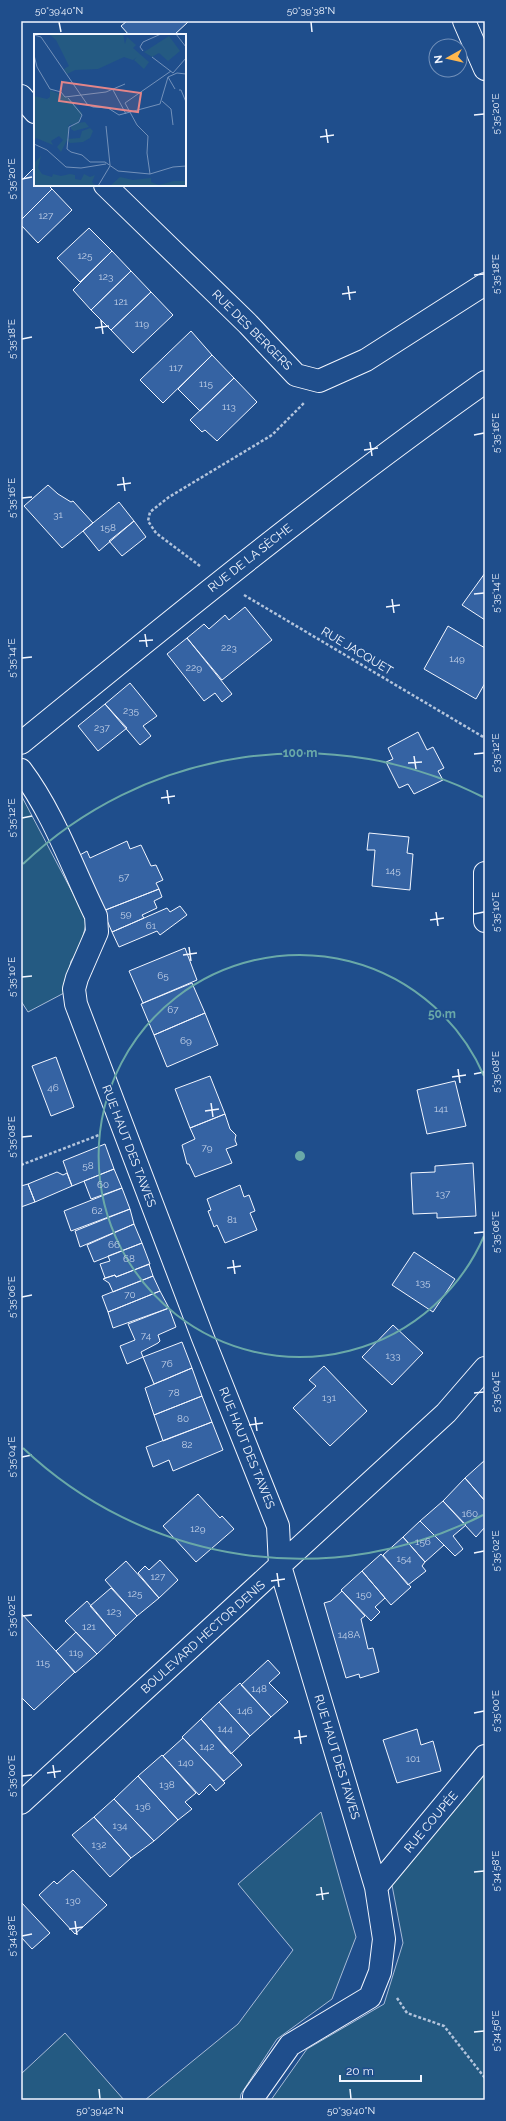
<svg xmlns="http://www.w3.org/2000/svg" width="506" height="2121" font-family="Raleway,sans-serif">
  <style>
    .green { fill: #245a82; stroke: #a8bbd7 }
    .building { fill: #3563a3; stroke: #f2f6ff }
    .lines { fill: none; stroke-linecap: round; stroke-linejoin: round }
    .minor-casing { stroke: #f2f6ff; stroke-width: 24 }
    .path { stroke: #b3c4dc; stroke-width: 2.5; stroke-dasharray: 3 2; stroke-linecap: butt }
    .minor { stroke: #1f4e8c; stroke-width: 22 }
    .ticks { fill: none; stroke: #f2f6ff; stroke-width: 1.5 }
    .ring { fill: none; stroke: #6aa9a8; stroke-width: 2 }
    .labels { text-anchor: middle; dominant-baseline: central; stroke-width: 3; stroke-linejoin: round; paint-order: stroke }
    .number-label { font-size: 10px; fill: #c3d1e8 }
    .street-label { font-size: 12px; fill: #f2f6ff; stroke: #1f4e8c }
    .inset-road { fill: none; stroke: #7391ba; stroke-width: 1 }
    .view { fill: #e38589; fill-opacity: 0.15; stroke: #e38589; stroke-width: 2 }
    .inset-edge { fill: none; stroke: #f2f6ff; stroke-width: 2 }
    .centre { fill: #6aa9a8; stroke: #1f4e8c; stroke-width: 2 }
    .ring-label { font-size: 12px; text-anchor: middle; font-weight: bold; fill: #6aa9a8; stroke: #1f4e8c; stroke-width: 3; stroke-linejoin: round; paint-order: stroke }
    .neatline { fill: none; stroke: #f2f6ff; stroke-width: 1.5 }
    .ticks-label { font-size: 10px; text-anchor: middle; fill: #f2f6ff }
  </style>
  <rect width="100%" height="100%" fill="#1f4e8c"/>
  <path class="green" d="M21,795L87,920L80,948L71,961L64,993L28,1012L21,1001Z
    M485,1770V2100H271L307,2049L384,2004L403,1943L391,1880Z
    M321,1812L356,1937L332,1999L277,2039L241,2094L240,2100H145L238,2024L293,1950L238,1884Z
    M65,2033L124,2100H21V2074Z"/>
  <path class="building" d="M127,21H187L188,22L174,35H150L149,33L147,35H129L121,26Z
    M33,169L35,172V185H48L52,189L21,220V181Z
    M52,189L72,210L38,243L21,225V220Z
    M89,228L112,251L80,282L57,258Z
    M112,251L131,271L91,310L73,290Z
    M131,271L151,292L111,330L91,310Z
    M151,292L173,315L133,353L111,330Z
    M191,331L212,355L163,403L140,380Z
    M212,355L234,378L200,411L178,389Z
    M234,378L257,402L217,441L205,430L202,432L190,420Z
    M48,485L58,494L71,502L73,501L93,523L62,548L24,506Z
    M119,502L134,521L99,551L83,531Z
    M134,521L146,537L122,556L109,541Z
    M485,573V620L462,605Z
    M245,607L272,640L222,680L187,638L204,624L209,629L225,615L229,620Z
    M448,626L485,648V683L476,699L424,669Z
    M187,638L232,694L222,702L215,693L204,701L167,654Z
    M130,683L157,716L143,726L151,736L140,745L105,704Z
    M105,704L127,728L98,751L78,726Z
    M418,732L427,750L433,747L444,768L438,771L443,780L414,794L408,784L399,788L386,762L393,759L388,748Z
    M369,833L409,837L407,853L413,854L410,890L372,886L375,850H367Z
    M127,841L130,849L141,845L151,866L156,865L163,880L156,883L159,889L103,911L78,856L87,851L90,858Z
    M159,889L162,897L154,901L157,908L142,915L144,918L112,932L103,911Z
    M180,906L187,915L160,935L157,931L119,947L112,932L167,908L170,912Z
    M185,948L197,980L143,1003L129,971Z
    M192,983L205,1013L154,1035L141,1004Z
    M205,1013L218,1045L167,1067L154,1035Z
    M56,1057L74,1107L51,1116L32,1066Z
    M210,1076L225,1114L190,1128L175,1089Z
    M455,1081L466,1126L427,1134L417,1090Z
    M225,1114L230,1129L236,1135L235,1140L237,1145L226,1149L232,1163L195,1177L189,1164H187L182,1145L195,1139L190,1128Z
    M105,1144L114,1169L72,1186L63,1161Z
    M473,1163L476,1216L437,1218V1213L413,1214L411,1173L435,1172V1166Z
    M114,1169L122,1188L91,1199L84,1181Z
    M57,1172L63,1175L67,1173L72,1186L35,1202L28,1184Z
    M28,1184L35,1202L21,1207V1186Z
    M240,1185L244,1197L249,1195L255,1211L250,1213L257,1230L225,1243L217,1225L214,1227L208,1211L211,1210L207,1199Z
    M122,1188L130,1209L71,1231L64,1211Z
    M130,1209L134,1224L80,1247L75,1231Z
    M134,1224L142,1243L94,1262L87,1245Z
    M142,1243L150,1264L116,1277L115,1275L105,1278L100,1264L110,1261L108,1256Z
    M414,1252L455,1279L433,1312L392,1285Z
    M149,1264L153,1276L113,1292L109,1283L103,1279L115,1275L116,1277Z
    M153,1276L160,1291L108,1312L102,1296Z
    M160,1291L169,1308L113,1328L108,1312Z
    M169,1308L176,1327L158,1335L160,1341L158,1343L141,1352L143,1357L127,1364L120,1346L135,1340L128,1324Z
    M393,1325L423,1353L392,1385L362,1357Z
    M182,1342L192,1368L154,1384L143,1357Z
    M324,1366L367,1411L330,1446L293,1408L316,1386L309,1380Z
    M192,1368L202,1396L154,1415L145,1388Z
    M202,1396L212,1422L163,1441L154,1415Z
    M212,1422L223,1450L173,1471L169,1460L153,1467L146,1447Z
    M485,1460V1501L465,1478Z
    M465,1478L485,1501V1527L476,1537L443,1501Z
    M198,1494L220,1518L222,1516L234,1529L196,1562L163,1526Z
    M443,1501L466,1525L453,1536L463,1549L455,1556L420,1521Z
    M420,1521L444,1545L425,1562L403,1537Z
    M403,1537L425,1562L422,1566L426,1571L408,1585L383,1555Z
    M381,1554L411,1587L391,1605L362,1571Z
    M160,1560L178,1580L159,1598L138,1573L145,1566L149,1570Z
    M126,1561L159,1598L137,1616L105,1580Z
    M362,1571L385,1598L375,1607L380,1612L371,1621L341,1590Z
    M111,1588L137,1616L116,1636L90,1606Z
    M342,1591L365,1616L361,1619L368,1649L373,1648L379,1672L360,1678L359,1674L346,1678L324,1603L331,1601Z
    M87,1601L116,1636L97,1654L65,1621Z
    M21,1613L75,1672L34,1710L21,1697Z
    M76,1632L97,1654L75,1673L56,1651Z
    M268,1660L280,1673L269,1683L288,1702L271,1717L241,1685Z
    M240,1683L271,1717L250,1736L219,1702Z
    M219,1702L250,1736L231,1754L201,1719Z
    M201,1719L242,1765L224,1781L182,1737Z
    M417,1729L421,1745L433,1741L441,1771L397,1783L383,1740Z
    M183,1738L225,1783L216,1791L210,1784L199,1795L163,1756Z
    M162,1755L196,1793L185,1802L192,1809L178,1820L138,1776Z
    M138,1776L178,1820L154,1841L114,1799Z
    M114,1799L154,1841L131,1858L94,1817Z
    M94,1817L131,1858L110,1877L72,1835Z
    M73,1870L107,1905L75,1934L39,1895L54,1881L57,1884Z
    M21,1902L50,1933L32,1949L21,1937Z"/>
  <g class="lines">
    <defs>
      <path id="minor" d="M464,21L485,69
        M21,96L35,112
        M105,185L248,324L296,375L319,381L366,360L485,284
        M21,743C173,619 325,495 485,382
        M21,770C54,814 72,867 96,916L97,932L77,978L74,989L76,1004L203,1338L278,1526L280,1566L376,1887L384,1939L380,1972L370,1997L290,2045L254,2096V2100
        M485,873V921
        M21,1803L446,1413L485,1368
        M376,1887L485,1756"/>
    </defs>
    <use href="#minor" class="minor-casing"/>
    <path class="path" d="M200,566L156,533L148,521L150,512L169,497L272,435L304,403
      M244,595L485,738
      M21,1165L99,1135
      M397,1998L407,2013L444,2026L485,2078"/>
    <use href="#minor" class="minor"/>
  </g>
  <path class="ticks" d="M59,22L61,32M311,22L312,32M474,115L484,114M326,129L328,143M320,137L334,135M22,179L32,177M474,275L484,274M348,286L350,300M342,294L356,292M101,320L103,334M95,328L109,326M22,339L32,337M474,435L484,433M370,442L372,456M364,450L378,448M123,477L125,491M117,485L131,483M22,498L32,497M474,594L484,593M392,599L394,613M386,607L400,605M145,634L147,647M139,641L153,640M22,658L32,657M474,754L484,753M414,756L416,769M408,763L422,762M167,790L169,804M161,798L175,796M22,818L32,816M436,912L438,926M474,914L484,912M430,920L444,918M189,947L191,961M183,955L197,953M22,977L32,976M458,1069L460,1083M474,1074L484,1072M452,1077L466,1075M211,1103L213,1117M205,1111L219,1109M22,1137L32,1136M474,1233L484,1232M233,1260L235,1274M227,1268L241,1266M22,1297L32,1295M474,1393L484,1392M255,1417L257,1431M249,1425L263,1423M22,1457L32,1455M474,1553L484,1551M277,1573L279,1587M271,1581L285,1579M22,1616L32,1615M474,1713L484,1711M299,1730L301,1744M294,1738L307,1736M53,1765L55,1778M47,1773L61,1771M22,1776L32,1775M474,1872L484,1871M321,1887L323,1900M316,1895L329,1893M75,1921L77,1935M69,1929L83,1927M22,1936L32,1934M474,2032L484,2031M99,2089L100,2099M350,2089L351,2099"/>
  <g class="ring">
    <path d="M484 1236A201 201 0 1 1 484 1076"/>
    <path d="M483 1515A403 403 0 0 1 23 1448M23 864A403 403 0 0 1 483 797"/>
  </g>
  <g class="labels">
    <g class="number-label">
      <text x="46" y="215">127</text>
      <text x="85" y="255">125</text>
      <text x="106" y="276">123</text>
      <text x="121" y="301">121</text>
      <text x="142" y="323">119</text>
      <text x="176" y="367">117</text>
      <text x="206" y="383">115</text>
      <text x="229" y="406">113</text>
      <text x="58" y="514">31</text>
      <text x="108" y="527">158</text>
      <text x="229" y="647">223</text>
      <text x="457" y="658">149</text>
      <text x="194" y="667">229</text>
      <text x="131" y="710">235</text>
      <text x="102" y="727">237</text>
      <text x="393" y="870">145</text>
      <text x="124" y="876">57</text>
      <text x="126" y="913">59</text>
      <text x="151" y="925">61</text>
      <text x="163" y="975">65</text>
      <text x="173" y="1009">67</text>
      <text x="186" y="1040">69</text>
      <text x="53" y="1087">46</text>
      <text x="441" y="1108">141</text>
      <text x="207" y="1147">79</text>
      <text x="88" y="1165">58</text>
      <text x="103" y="1184">60</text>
      <text x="443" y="1193">137</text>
      <text x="97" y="1210">62</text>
      <text x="232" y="1219">81</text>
      <text x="114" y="1244">66</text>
      <text x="129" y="1258">68</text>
      <text x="423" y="1282">135</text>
      <text x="130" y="1294">70</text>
      <text x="146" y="1335">74</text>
      <text x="393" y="1355">133</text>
      <text x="167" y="1363">76</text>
      <text x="174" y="1392">78</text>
      <text x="329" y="1397">131</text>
      <text x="183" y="1418">80</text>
      <text x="187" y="1444">82</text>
      <text x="470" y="1513">160</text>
      <text x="198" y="1528">129</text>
      <text x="423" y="1541">156</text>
      <text x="404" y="1558">154</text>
      <text x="158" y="1576">127</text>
      <text x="135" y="1593">125</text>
      <text x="364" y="1594">150</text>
      <text x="114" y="1611">123</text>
      <text x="89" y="1626">121</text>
      <text x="349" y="1634">148A</text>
      <text x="76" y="1652">119</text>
      <text x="43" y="1662">115</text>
      <text x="259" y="1688">148</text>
      <text x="245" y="1710">146</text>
      <text x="225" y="1728">144</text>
      <text x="207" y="1746">142</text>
      <text x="413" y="1758">101</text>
      <text x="186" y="1762">140</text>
      <text x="167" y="1784">138</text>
      <text x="143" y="1806">136</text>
      <text x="120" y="1825">134</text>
      <text x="99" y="1844">132</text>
      <text x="73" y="1900">130</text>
    </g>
    <g class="street-label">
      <text transform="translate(252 330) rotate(45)">RUE DES BERGERS</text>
      <text transform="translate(250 558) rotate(-38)">RUE DE LA SÈCHE</text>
      <text transform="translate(357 651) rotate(31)">RUE JACQUET</text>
      <text transform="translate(129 1146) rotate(69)">RUE HAUT DES TAWES</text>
      <text transform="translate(247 1448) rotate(68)">RUE HAUT DES TAWES</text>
      <text transform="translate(203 1637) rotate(-42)">BOULEVARD HECTOR DENIS</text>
      <text transform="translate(337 1757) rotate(73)">RUE HAUT DES TAWES</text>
      <text transform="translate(431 1822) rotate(-50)">RUE COUPÉE</text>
    </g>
  </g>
  <g transform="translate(34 34)">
    <rect width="152" height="152" fill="#1f4e8c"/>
    <path d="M15,0H89L91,10L93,3L102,11L99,14L115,28L110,35L100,26L103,23L99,26L90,23L64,35L41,36L33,40L30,35L35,32L22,6ZM135,2L146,17L134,27L125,19L118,23L110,18ZM16,56L35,64L48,79L44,89L51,88L55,93L40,97L37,95V91L43,89L35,91L33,105L46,104L48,97L56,94L59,97L56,104L49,108L36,109L33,106L27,118L23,113L29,106L25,102L17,107L19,111L2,104L0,108V62L13,65L16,63ZM7,122L4,134L8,140L18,143L19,140L27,142L36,140L41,141V145L47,146L50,140L56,143L61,141L58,148L61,151H0V129ZM86,143L99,146L117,144V148L125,151L140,147H152V150L147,152H76Z" fill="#245a82"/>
    <path class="inset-road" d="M142,0L152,13M0,1L7,3L53,70L59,73L74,74L85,81L126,70L134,43L143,39L152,40M109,17L106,13L109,8L127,0M0,21L3,33L16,55L27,58L31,63L72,58L91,50M118,23L139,39L152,24M134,43L141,55M79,56L92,80M145,56H147L152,68M34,64L48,81L45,88L35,93L33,115L37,118L48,121L56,128H71L84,137L116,140L139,133L152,132M128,67L137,75L139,91M72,92L76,131M0,110L13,116L32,133L47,134L72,130M116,140L113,119L114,102L103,91L91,69L137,37M64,152L76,132"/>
    <path class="view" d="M28,48L107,59L104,78L25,67Z"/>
    <rect width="152" height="152" class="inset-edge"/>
  </g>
  <circle cx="300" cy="1156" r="6" class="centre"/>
  <g class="ring-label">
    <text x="300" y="757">100 m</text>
    <text x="442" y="1018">50 m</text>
  </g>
  <rect width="506" height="2121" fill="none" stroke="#1f4e8c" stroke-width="44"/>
  <g transform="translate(448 58) rotate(262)"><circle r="19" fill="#1f4e8c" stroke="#7391ba"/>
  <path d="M0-3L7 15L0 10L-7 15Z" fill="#ffb74d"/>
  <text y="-6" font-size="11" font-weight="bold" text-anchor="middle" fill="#f2f6ff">N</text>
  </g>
  <path d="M340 2075v6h81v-6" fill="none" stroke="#f2f6ff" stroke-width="2"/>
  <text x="346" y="2075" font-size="12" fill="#f2f6ff" stroke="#1f4e8c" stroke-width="3" paint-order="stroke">20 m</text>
  <rect x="22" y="22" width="462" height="2077" class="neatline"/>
  <g class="ticks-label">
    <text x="59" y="14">50°39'40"N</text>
    <text x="311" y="14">50°39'38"N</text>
    <text transform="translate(495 114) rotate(-90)" y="4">5°35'20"E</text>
    <text transform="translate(11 179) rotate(-90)" y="4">5°35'20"E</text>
    <text transform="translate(495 274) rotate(-90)" y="4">5°35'18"E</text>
    <text transform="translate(11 339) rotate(-90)" y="4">5°35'18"E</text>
    <text transform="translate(495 433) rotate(-90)" y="4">5°35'16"E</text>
    <text transform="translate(11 498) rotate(-90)" y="4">5°35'16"E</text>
    <text transform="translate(495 593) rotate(-90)" y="4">5°35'14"E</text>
    <text transform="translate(11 658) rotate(-90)" y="4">5°35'14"E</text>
    <text transform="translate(495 753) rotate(-90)" y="4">5°35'12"E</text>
    <text transform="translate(11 818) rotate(-90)" y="4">5°35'12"E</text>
    <text transform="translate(495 912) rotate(-90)" y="4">5°35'10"E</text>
    <text transform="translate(11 977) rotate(-90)" y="4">5°35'10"E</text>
    <text transform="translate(495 1072) rotate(-90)" y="4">5°35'08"E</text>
    <text transform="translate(11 1137) rotate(-90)" y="4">5°35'08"E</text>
    <text transform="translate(495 1232) rotate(-90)" y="4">5°35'06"E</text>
    <text transform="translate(11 1297) rotate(-90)" y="4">5°35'06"E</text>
    <text transform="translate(495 1392) rotate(-90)" y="4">5°35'04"E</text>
    <text transform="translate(11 1457) rotate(-90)" y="4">5°35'04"E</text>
    <text transform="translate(495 1551) rotate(-90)" y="4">5°35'02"E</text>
    <text transform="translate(11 1616) rotate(-90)" y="4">5°35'02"E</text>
    <text transform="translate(495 1711) rotate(-90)" y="4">5°35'00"E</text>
    <text transform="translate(11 1776) rotate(-90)" y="4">5°35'00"E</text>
    <text transform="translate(495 1871) rotate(-90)" y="4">5°34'58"E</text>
    <text transform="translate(11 1936) rotate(-90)" y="4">5°34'58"E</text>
    <text transform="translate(495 2031) rotate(-90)" y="4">5°34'56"E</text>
    <text x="100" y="2114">50°39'42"N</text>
    <text x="351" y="2114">50°39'40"N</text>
  </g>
</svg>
